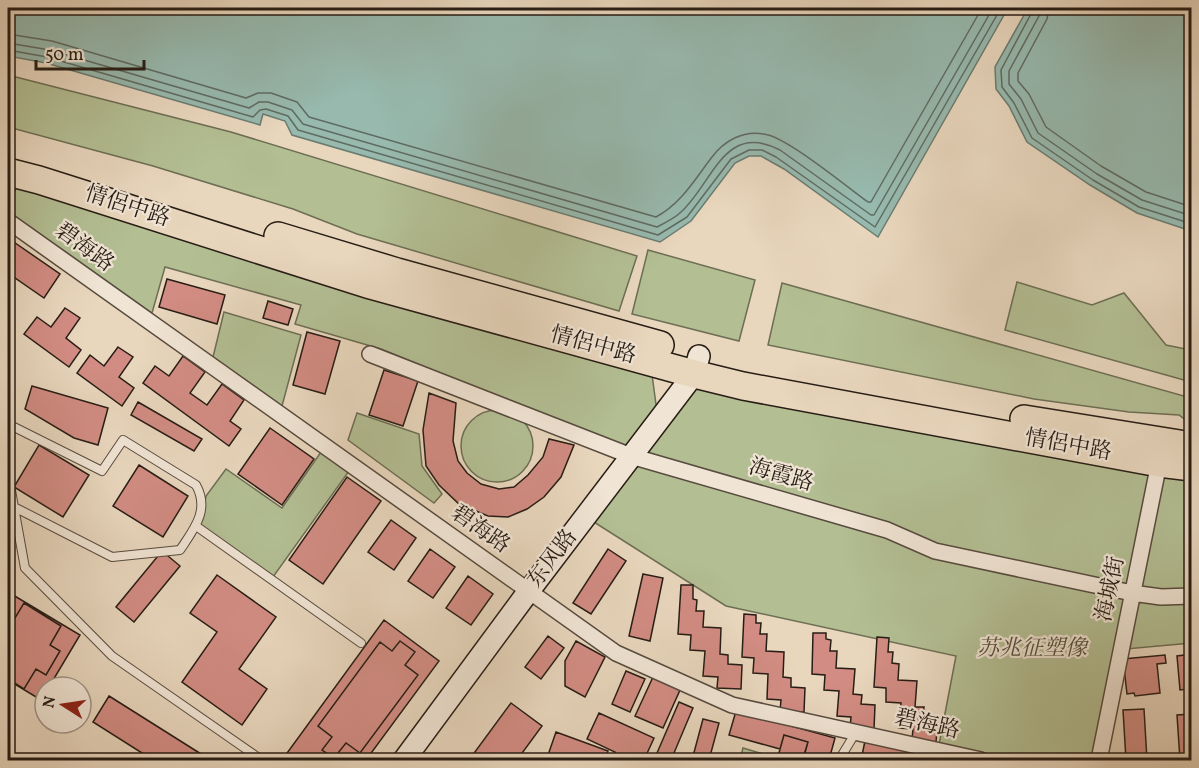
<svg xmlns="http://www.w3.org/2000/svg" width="1199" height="768" font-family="Vollkorn,'Noto Serif SC',serif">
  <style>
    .green { fill: #b3be93; stroke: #6d6e54; stroke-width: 1.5 }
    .water { fill: #97b9ae; stroke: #6a7b71; stroke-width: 1.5 }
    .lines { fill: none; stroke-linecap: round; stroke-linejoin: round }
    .shore { stroke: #5f6b62; stroke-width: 1.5 }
    .building { fill: #d28c83; stroke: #271d15; stroke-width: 1.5 }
    .lane-casing { stroke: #574b3f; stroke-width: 10 }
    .street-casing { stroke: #574b3f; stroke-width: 18 }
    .secondary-casing { stroke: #271d15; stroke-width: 24 }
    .highway-casing { stroke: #271d15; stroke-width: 30 }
    .lane { stroke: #f0e4d4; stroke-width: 8 }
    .street { stroke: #f0e4d4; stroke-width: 15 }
    .secondary { stroke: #f0e4d4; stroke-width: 21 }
    .highway { stroke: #e8d6bd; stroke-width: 27 }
    .labels { text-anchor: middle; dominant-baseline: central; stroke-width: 4.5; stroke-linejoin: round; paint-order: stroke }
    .street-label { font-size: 22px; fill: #271d15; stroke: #f0e4d4 }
    .park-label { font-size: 22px; font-style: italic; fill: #514d3b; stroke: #f0e4d4 }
  </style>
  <rect width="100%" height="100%" fill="#e8d6bd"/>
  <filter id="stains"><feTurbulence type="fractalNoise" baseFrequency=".00333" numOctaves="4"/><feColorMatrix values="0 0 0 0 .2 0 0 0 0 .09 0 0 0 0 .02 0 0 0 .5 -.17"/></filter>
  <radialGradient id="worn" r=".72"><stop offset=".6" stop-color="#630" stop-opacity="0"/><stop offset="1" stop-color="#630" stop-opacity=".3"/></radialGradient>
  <path class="green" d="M8,75L231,132L637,256L619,311L357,234L293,209L153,166L8,127Z
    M18,180L651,367L657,412L628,449L381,349L295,324L301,305L165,267L152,313L9,212Z
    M648,250L755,280L739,341L632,314Z
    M1017,282L1092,305L1124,293L1166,345L1191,350V382L1005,330Z
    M782,283L1191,398V424L1179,415L1129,412L1034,399L768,345Z
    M224,312L301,335L282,406L213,357Z
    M694,375L1157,463L1116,642L1091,760H987L938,750L956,656L726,606L586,517L631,457L935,549L633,456Z
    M461 446a36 36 0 1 1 72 0a36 36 0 1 1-72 0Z
    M357,413L419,434L422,466L442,494L434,503L348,440Z
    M321,452L349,471L273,577L200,525L206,496L226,469L282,508Z
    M1160,464L1191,469V594L1133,593Z
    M1137,599L1161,605L1191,603V643L1126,649Z
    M743,748L777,758V760H740Z"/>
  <path class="water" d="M8,8H1008L878,237L784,169L761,156H749L735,163L691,221L660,242L292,135L285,121L263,114L260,125L46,63L8,56Z
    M1028,8H1191V231L1137,213L1090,185L1027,142L1009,106L996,89L995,67Z"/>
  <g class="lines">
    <path class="shore" d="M1033,8L1032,12L1001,70L1002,87L1014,103L1032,138L1093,180L1139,207L1192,224
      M1040,8L1039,16L1009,71V84L1021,99L1038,133L1097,174L1142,200L1192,216
      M1049,8L1047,19L1018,73V81L1029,94L1046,127L1101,166L1146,192L1192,207
      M8,34L52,41L246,98L258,93H271L297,102L309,117L656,217C681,204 695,179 712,157C724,141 743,130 764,134C787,137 847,187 868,202H871L982,8
      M8,43L50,50L249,108L259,102H268L292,110L303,124L657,227C665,223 675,218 681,212C713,183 724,121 780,150L871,215H874L993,8
      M8,50L47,57L253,117L260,110L266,109L288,116L298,130L658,235L687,217L731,159L749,150H762L776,157L875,227L1001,8"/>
  </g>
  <path class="building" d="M8,238L60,274L44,298L8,273Z
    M167,279L225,295L217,324L159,307Z
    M268,301L293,309L288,325L263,318Z
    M65,308L80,318L66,338L81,350L69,367L24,334L37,317L51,327Z
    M307,332L340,341L325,394L293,385Z
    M118,347L133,357L119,377L134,388L122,406L77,373L90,355L104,366Z
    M183,356L205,372L190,393L207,405L222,384L244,400L230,421L241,429L229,446L143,383L155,366L169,376Z
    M384,370L418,381L403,426L369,415Z
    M32,386L108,408L98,445L74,438L25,409Z
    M429,393L456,403L453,441L458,461L467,473L481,484L499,489L514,487L528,475L543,457L549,439L574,445L561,477L544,497L527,509L508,517L488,516L459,504L439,485L426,466L423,430Z
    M138,402L202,439L194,451L131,415Z
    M270,428L314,459L282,505L238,474Z
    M39,445L89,475L63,517L14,487Z
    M139,465L188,496L163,537L113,506Z
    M347,477L381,501L323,584L289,560Z
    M391,520L416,538L394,570L368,552Z
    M430,549L455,567L433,598L408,581Z
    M608,549L626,561L591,614L573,603Z
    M162,551L180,566L134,622L116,607Z
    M643,574L663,578L650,641L629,636Z
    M217,575L276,617L239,669L267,689L242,725L182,682L217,632L190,613Z
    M468,576L493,594L471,625L446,608Z
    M681,585H693V599L697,600L696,611H704L703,627L721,628L720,654L728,655V664L742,665L741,689L717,688L718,677L703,676L705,651L690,650L691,635L678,634Z
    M8,592L80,635L49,687H45V694L41,700L8,680Z
    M24,603L61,626L50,645L60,651L46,675L36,669L24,689L8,679V620L12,623Z
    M744,614L756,615V623H761L760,634H767L766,651L784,652L783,677L791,678V687L805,688L804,712L780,711L781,700L767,699L768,674L753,673L754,658L742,657Z
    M384,620L439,661L366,760H282Z
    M813,633H826V639L831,640L830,651H837L836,668L855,669L853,694L862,695L861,704L875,705L874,729L850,728L851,717L837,716L839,691L824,690L825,675L812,674Z
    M548,636L564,648L541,679L525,667Z
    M877,637L889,638L888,652H893L892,663L899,664L898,680L917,681L915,707H924L923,717L938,718L936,742L912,740L913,729L899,728L901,703L886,702V688L874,687Z
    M400,641L415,652L405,665L418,675L360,753L346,743L334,758L322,750L332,737L318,726L380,642L392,651Z
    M576,641L605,657L585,697L565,686V661Z
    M1192,654V691L1188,692V689L1180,690L1177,656Z
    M1165,655L1166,663L1157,664L1160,693L1135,696L1134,693L1127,694L1123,659Z
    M626,671L645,679L630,712L612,704Z
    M653,677L680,690L663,728L635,716Z
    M109,696L209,759L208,760H153L93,722Z
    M679,702L693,708L671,760H654Z
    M511,703L542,726L517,760H469Z
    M1144,709L1147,760H1126L1123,710Z
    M736,711L835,738L829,760L804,755L808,742L784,735L780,749L729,735Z
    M599,713L654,738L644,760H611L615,752L587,739Z
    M1192,714V760H1180L1177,715Z
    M703,719L719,723L709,760H692Z
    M556,732L608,751L605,760H554L547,758Z
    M784,735L808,742L803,760H777Z
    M865,741L945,757L944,760H861Z"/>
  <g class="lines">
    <defs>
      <path id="lane" d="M8,424L102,471L123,440L196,485C210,510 194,529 180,550L112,557L14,507
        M8,474L25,568L112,656L256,756
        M196,526L361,643
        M839,760L856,732"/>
      <path id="street" d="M8,221L616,653L732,705L981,760
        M370,354L631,456L887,530L935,551L1132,593L1161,597L1192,596
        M1099,760L1159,463"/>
      <path id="secondary" d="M404,760L528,592L694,374L699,356"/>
      <path id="highway" d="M8,172L39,180L367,284L694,374L743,386L1159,463L1192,467
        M278,236L397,272L660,345
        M1024,419L1192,446"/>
    </defs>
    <use href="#lane" class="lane-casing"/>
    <use href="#street" class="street-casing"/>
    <use href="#secondary" class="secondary-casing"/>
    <use href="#highway" class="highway-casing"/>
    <use href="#lane" class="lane"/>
    <use href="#street" class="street"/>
    <use href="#secondary" class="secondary"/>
    <use href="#highway" class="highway"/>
  </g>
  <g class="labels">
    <g class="street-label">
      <text transform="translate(127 207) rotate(18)">情侶中路</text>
      <text transform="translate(84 248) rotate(36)">碧海路</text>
      <text transform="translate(593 346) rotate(15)">情侶中路</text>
      <text transform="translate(1068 446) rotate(10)">情侶中路</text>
      <text transform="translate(781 476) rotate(16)">海霞路</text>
      <text transform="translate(480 530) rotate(35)">碧海路</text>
      <text transform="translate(553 559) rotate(-53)">东风路</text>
      <text transform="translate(1111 589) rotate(-78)">海城街</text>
      <text transform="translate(927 725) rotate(13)">碧海路</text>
    </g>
    <g class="park-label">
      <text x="1032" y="649">苏兆征塑像</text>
    </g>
  </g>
  <rect width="1199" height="768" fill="none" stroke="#e8d6bd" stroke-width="30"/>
  <rect x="9" y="9" width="1181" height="750" fill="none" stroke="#271d15" stroke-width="3"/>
  <rect x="15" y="15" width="1169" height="738" fill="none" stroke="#271d15" stroke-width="1.5"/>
  <g transform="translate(63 705) rotate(282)"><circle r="28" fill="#f0e4d4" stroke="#a09488" stroke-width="1.5"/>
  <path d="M0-4.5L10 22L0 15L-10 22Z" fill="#8f2418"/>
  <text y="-9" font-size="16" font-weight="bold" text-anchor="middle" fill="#271d15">N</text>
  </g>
  <path d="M36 60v9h108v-9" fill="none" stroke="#271d15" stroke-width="3"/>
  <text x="45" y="60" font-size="18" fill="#271d15" stroke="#f0e4d4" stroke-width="4.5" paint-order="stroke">50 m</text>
  <rect width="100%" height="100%" filter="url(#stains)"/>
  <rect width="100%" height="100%" fill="url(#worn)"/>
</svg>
